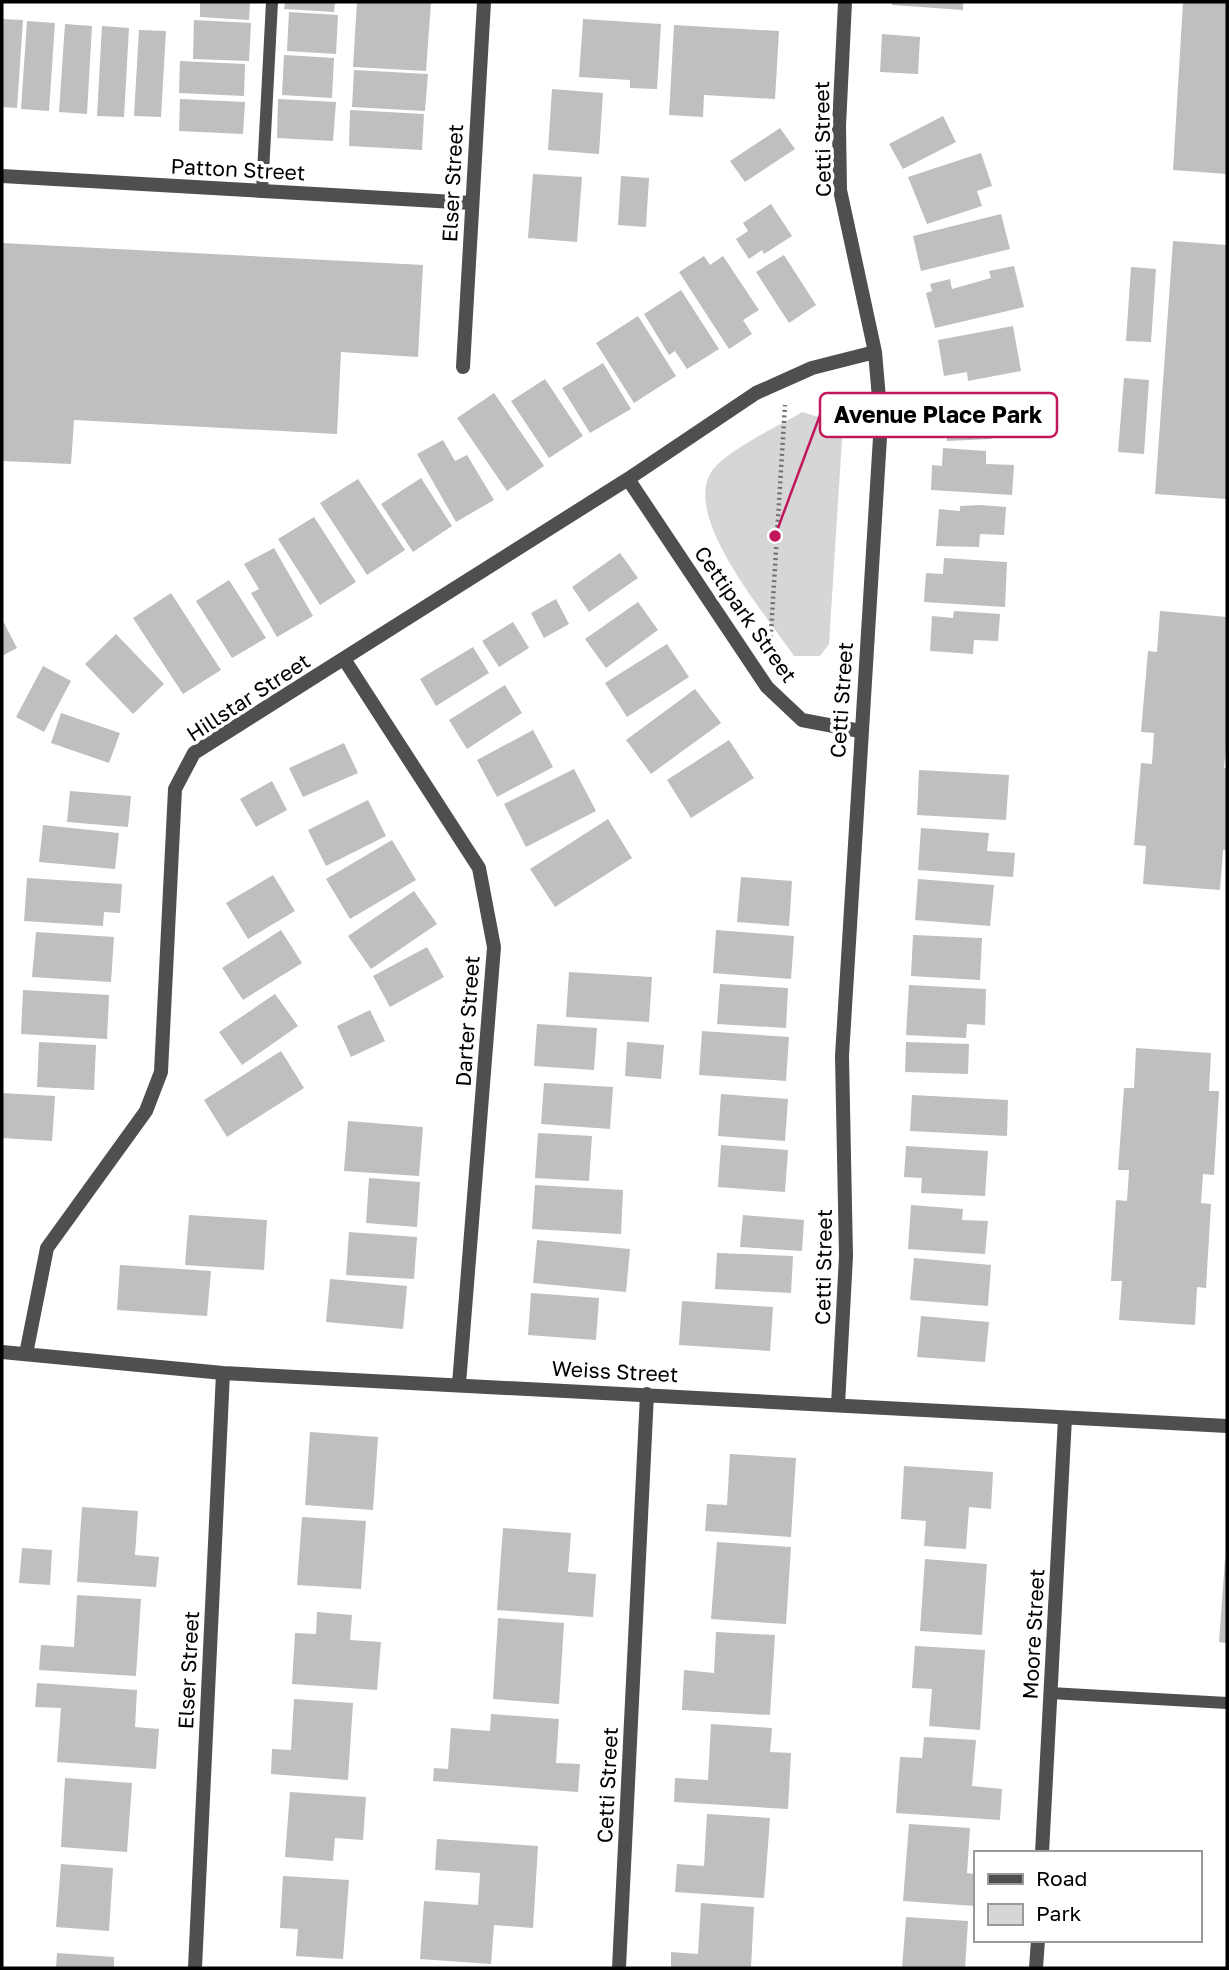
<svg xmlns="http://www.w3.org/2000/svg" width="1229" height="1970" font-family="'Golos Text',sans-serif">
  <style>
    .green { fill: #d6d6d6 }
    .building { fill: #bfbfbf }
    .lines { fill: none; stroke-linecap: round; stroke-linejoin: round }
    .path { stroke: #717171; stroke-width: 4.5; stroke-dasharray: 2 3.5; stroke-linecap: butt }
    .service { stroke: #4f4f4f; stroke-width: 12 }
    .minor { stroke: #4f4f4f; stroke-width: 14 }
    .labels { text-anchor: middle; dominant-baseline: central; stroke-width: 7; stroke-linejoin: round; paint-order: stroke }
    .street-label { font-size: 21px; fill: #000; stroke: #fff }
    .leader { fill: none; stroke: #c2185b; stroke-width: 2.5 }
    .callout-dot { fill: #c2185b; stroke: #fff; stroke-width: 2.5 }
    .callout { fill: #fff; stroke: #c2185b; stroke-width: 2.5 }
    .callout-label { font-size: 23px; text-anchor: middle; font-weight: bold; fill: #000 }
  </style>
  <rect width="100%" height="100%" fill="#fff"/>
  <path class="green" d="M802,412L843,424L829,644L820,656H794C767,616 687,523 709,476C720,453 779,426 802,412Z"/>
  <path class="building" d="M200,2H250L249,20L200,17Z
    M285,2H335L334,12L284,9Z
    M357,2H431L426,71L353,67Z
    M892,2H963V10L892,5Z
    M1183,2H1227V174L1173,170Z
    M289,12L338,15L336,54L287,51Z
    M2,19L23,20L17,108L2,107Z
    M583,19L661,24L657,89L630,88V80L579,77Z
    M194,20L251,23L249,61L193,59Z
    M27,21L55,23L49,111L21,109Z
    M65,24L92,26L87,114L59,112Z
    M674,25L779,31L775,99L704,95L703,117L669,115Z
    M102,26L129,28L124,117L97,116Z
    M139,30L166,31L161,117L134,116Z
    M882,34L920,37L918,74L880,72Z
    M284,55L334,58L332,98L282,95Z
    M180,61L245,64L244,96L179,93Z
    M354,70L428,74L425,111L352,107Z
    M552,89L603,93L599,154L548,150Z
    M180,99L245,102L243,134L179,131Z
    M278,99L336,102L333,141L277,138Z
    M350,110L424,114L422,150L349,146Z
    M943,116L956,142L903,169L889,144Z
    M780,128L795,149L745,182L730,161Z
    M981,153L992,186L977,191L982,206L927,224L908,177Z
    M533,174L582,177L577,242L528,238Z
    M621,176L649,178L646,227L618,225Z
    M771,204L792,236L764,254L762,250L749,259L736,239L748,231L743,223Z
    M1001,214L1010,249L921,271L913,236Z
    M1173,241L1227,245V499L1155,494Z
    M2,243L423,265L418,357L341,352L337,434L74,420L71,464L2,461Z
    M784,255L816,305L789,323L756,272Z
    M704,256L710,265L723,256L759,310L743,320L752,334L729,349L679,272Z
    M1014,266L1024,307L935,328L926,293L932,291L930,284L950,279L952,289L991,278L989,271Z
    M1131,267L1156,269L1151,342L1126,341Z
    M681,290L719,349L687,369L675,351L669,355L644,314Z
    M638,316L676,376L634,403L596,343Z
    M1013,326L1021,371L968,381L967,372L944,376L938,340Z
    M603,363L631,409L590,433L562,388Z
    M1124,378L1149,380L1144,454L1118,452Z
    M545,379L583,436L549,458L511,401Z
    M494,393L544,466L507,491L457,418Z
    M1018,393L1019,424L991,426L992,439L947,441L946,423H936L935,397Z
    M443,440L455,461L467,455L494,500L456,522L417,454Z
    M943,448L986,451V464L1014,465L1012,495L931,490L932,465L942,466Z
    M421,478L452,526L413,552L381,504Z
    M358,479L405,550L367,575L320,503Z
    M981,505L1006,507L1004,535L980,534L979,547L936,546L939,509L960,511V506Z
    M314,517L356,582L320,605L278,539Z
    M274,548L313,616L277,637L251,593L259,589L244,564Z
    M620,553L638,578L589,612L572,587Z
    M944,558L1007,562L1005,607L924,602L926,573L943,574Z
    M229,580L266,638L232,658L196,601Z
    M171,593L221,670L183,694L133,618Z
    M556,599L569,624L544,638L531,613Z
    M638,602L658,630L606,668L585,639Z
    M954,611L1000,614L998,641L974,640L973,654L930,651L932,616L953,618Z
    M1160,611L1227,617V736L1224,768H1227V850H1223L1220,890L1143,884L1146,846L1134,845L1141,763L1152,764L1154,733L1141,732L1148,651L1157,652Z
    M2,619L17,648L2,656Z
    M513,622L529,648L499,667L482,641Z
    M116,634L164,684L133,714L85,664Z
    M667,644L689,677L627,717L605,683Z
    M473,647L489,673L436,706L420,679Z
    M43,666L71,681L44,732L16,717Z
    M505,685L522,713L467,749L449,720Z
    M695,689L721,723L651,774L626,740Z
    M61,713L120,733L109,763L51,743Z
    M533,730L553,767L497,797L477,760Z
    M729,740L754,778L691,818L667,780Z
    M344,743L358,773L303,797L289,768Z
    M574,769L596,811L526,847L504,804Z
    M919,770L1009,775L1006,820L917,815Z
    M272,781L287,810L256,827L240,799Z
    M70,791L131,796L128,827L67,822Z
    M368,800L386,836L326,866L308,830Z
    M608,819L632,858L555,907L530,869Z
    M43,825L119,833L115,869L39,862Z
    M921,828L989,833L987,851L1015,853L1013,877L918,870Z
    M392,840L416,880L350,919L326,879Z
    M273,875L295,911L248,939L226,903Z
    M741,877L792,881L789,926L737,922Z
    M27,878L122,884L120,913L104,912L103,926L24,921Z
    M918,879L994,885L990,926L915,920Z
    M414,891L437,924L371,969L348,936Z
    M281,930L302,963L243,1000L222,968Z
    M716,930L794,936L791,979L713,973Z
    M36,932L114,937L111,982L32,977Z
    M913,935L982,938L980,980L911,976Z
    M427,947L444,977L390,1007L373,976Z
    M569,972L652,977L649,1022L566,1017Z
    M720,984L788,988L786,1028L717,1024Z
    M909,985L986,989L985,1025L967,1024L966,1038L906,1035Z
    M23,990L109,995L107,1039L21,1034Z
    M275,994L298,1026L242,1065L219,1032Z
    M370,1010L385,1041L351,1057L337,1026Z
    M537,1024L597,1028L594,1070L534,1066Z
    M702,1031L789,1037L786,1081L699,1075Z
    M39,1042L96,1045L94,1090L37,1087Z
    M627,1042L664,1045L661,1079L625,1076Z
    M906,1042L969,1044L968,1074L905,1072Z
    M1136,1048L1211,1053L1209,1091H1219L1214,1175L1203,1174L1201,1203L1211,1204L1206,1288L1197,1287L1195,1325L1119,1320L1122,1281H1111L1116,1200L1127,1201L1129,1170H1118L1124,1088H1134Z
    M281,1051L304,1088L227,1137L204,1100Z
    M544,1083L613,1087L610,1129L541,1124Z
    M2,1093L55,1096L52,1141L2,1138Z
    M721,1094L788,1099L785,1141L718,1136Z
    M912,1095L1008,1100L1007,1136L910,1131Z
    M348,1121L423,1127L419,1176L344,1171Z
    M538,1133L592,1136L589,1181L535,1178Z
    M721,1145L788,1150L785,1192L718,1187Z
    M906,1146L988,1151L985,1196L921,1193L922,1178L904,1177Z
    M369,1178L420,1182L417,1227L366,1223Z
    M535,1185L623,1190L621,1234L532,1229Z
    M911,1205L963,1209L962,1220L988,1221L985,1254L908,1249Z
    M189,1215L267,1220L264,1270L185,1265Z
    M743,1215L804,1220L802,1251L740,1247Z
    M349,1232L417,1237L414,1279L346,1275Z
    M537,1240L630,1249L626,1292L533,1283Z
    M717,1253L793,1256L791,1293L715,1289Z
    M914,1258L991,1265L988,1306L910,1300Z
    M120,1265L211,1271L207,1316L117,1310Z
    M330,1279L407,1286L403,1329L326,1322Z
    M531,1293L599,1298L596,1340L528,1335Z
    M682,1301L773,1307L770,1351L679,1345Z
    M921,1316L989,1322L985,1362L917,1357Z
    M310,1432L378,1437L373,1510L305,1505Z
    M730,1454L796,1458L791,1537L705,1531L707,1504L727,1505Z
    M904,1466L993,1472L991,1509L969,1507L966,1549L924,1546L926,1521L901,1519Z
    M82,1507L138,1511L135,1555L159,1557L156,1587L77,1582Z
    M302,1517L366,1521L361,1589L297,1585Z
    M503,1528L571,1533L568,1572L596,1574L593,1617L497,1610Z
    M717,1542L791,1547L786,1624L711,1619Z
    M22,1548L52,1550L50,1585L19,1583Z
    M925,1559L987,1564L982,1635L920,1631Z
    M1225,1559H1227V1643L1219,1642Z
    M77,1595L141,1599L136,1676L39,1670L41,1645L74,1647Z
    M317,1612L352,1615L350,1640L381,1642L377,1690L292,1684L295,1633L316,1634Z
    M498,1618L564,1623L559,1704L493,1699Z
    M716,1632L775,1635L770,1715L682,1710L684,1670L714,1673Z
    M915,1646L985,1650L980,1730L929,1726L932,1689L912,1688Z
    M37,1683L137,1690L135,1727L159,1729L156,1769L57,1762L61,1708L35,1707Z
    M294,1699L353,1703L348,1780L271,1774L272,1749L291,1750Z
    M491,1714L559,1719L556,1763L580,1764L578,1792L433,1781L434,1768L448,1769L451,1728L490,1731Z
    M711,1724L772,1728L770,1752L791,1753L788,1809L674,1802L675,1778L708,1780Z
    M924,1737L976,1740L972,1786L1002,1789L1000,1820L896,1813L900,1757L922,1758Z
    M65,1778L132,1783L127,1852L61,1847Z
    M290,1792L366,1797L363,1840L335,1838L333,1861L285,1857Z
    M707,1814L770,1818L764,1898L675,1892L677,1864L704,1866Z
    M909,1824L970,1828L967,1873L975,1874V1906L903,1901Z
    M437,1839L538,1846L533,1928L494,1925L491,1964L420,1959L424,1901L478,1905L480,1873L435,1870Z
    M61,1864L113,1868L109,1931L56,1927Z
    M283,1876L349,1880L343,1959L296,1956L298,1929L280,1928Z
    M701,1903L754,1907L751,1968H671V1952L698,1954Z
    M906,1917L968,1921L965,1968H902Z
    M57,1953L114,1957V1968H56Z"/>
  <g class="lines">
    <path class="path" d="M770,648L785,405"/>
    <path class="service" d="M262,192L272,2
      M1050,1693L1227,1703"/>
    <path class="minor" d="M2,176L472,203
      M463,367L484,2
      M628,479L767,687L802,720L860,731
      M344,659L479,868L494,947L459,1384
      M2,1352L223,1373L1227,1426
      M26,1354L47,1248L146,1111L161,1072L175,789L194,753L628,479L756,393L812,368L875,352
      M838,1405L846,1256L842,1056L881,421L875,352L840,190L839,126L845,2
      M1042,1853L1065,1418
      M195,1968L223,1373
      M619,1968L647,1394
      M1036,1968L1038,1940"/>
  </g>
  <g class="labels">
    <g class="street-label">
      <text transform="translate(822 139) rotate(-91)">Cetti Street</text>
      <text transform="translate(238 169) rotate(3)">Patton Street</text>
      <text transform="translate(452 183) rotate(-87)">Elser Street</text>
      <text transform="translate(746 614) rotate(55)">Cettipark Street</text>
      <text transform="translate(248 697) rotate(-33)">Hillstar Street</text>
      <text transform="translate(841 700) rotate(-86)">Cetti Street</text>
      <text transform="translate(467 1021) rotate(-86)">Darter Street</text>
      <text transform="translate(823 1267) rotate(-89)">Cetti Street</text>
      <text transform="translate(615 1371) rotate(3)">Weiss Street</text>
      <text transform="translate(1033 1634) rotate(-87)">Moore Street</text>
      <text transform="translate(188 1670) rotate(-87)">Elser Street</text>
      <text transform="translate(607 1785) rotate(-87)">Cetti Street</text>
    </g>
  </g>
  <path class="leader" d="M775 536L820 415"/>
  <circle class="callout-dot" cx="775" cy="536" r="7"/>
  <rect class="callout" x="820" y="393" width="237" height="44" rx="7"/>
  <g class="callout-label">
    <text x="938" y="423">Avenue Place Park</text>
  </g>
  <rect width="1229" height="1970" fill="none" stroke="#000000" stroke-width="7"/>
  <rect x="974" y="1851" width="228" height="91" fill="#ffffff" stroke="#999999" stroke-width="2"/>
  <rect x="988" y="1874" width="35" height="10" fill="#4f4f4f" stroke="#999999" stroke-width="2"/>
  <text x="1036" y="1886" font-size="21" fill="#000000">Road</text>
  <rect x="988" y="1904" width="35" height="21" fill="#d6d6d6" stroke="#999999" stroke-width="2"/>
  <text x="1036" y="1921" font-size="21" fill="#000000">Park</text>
</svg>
